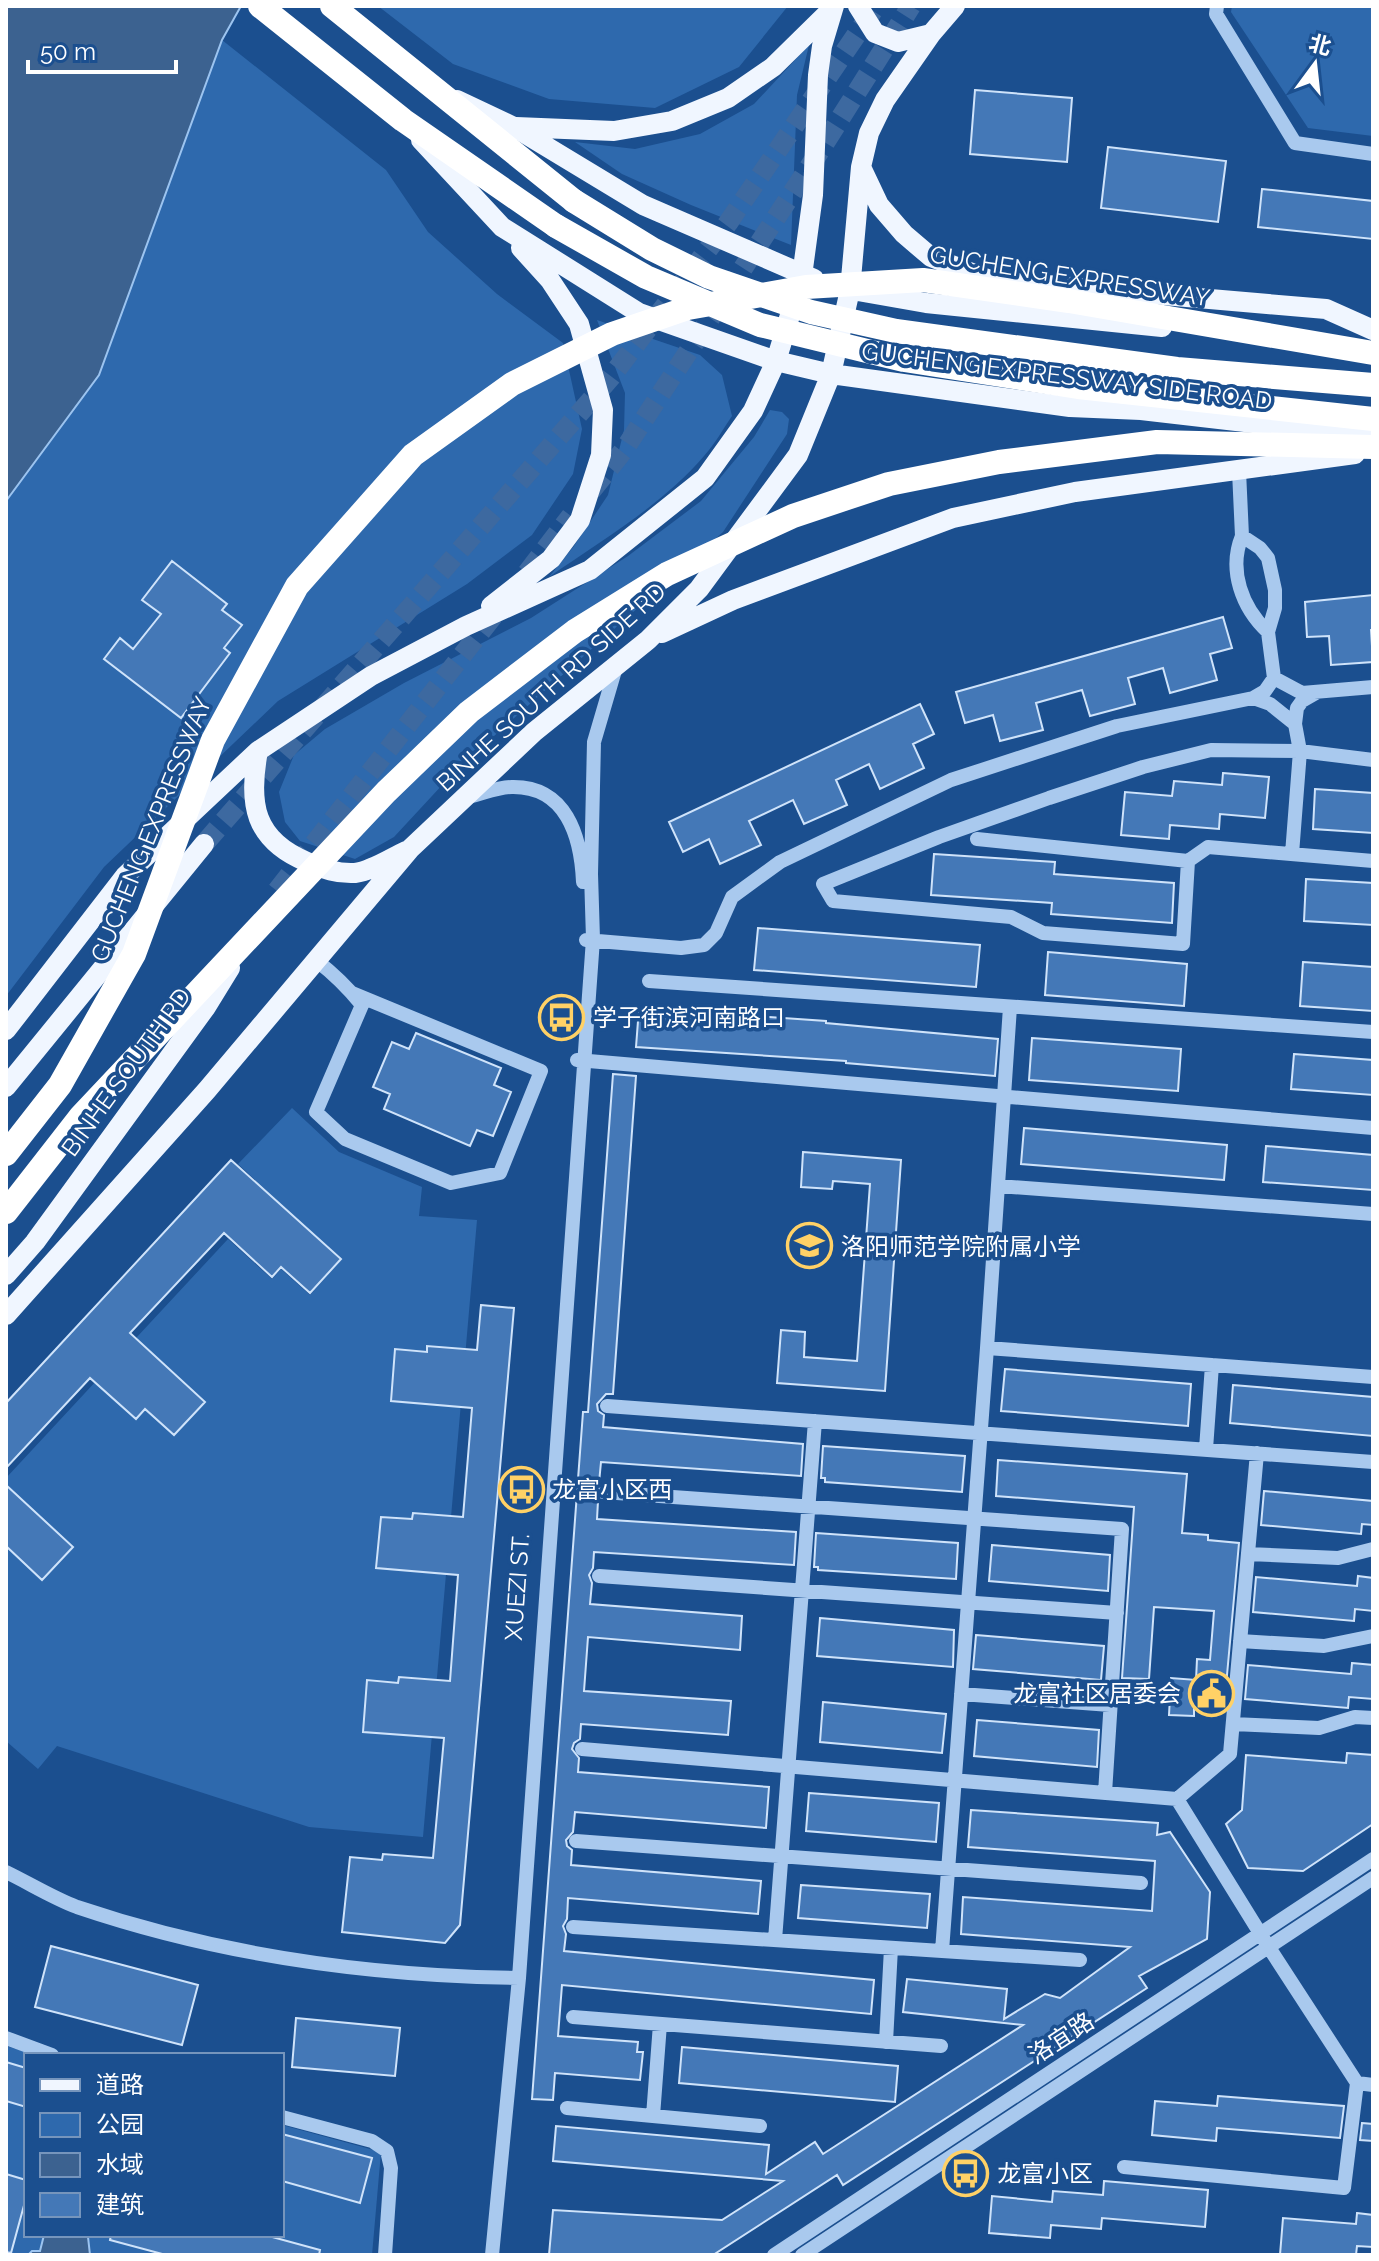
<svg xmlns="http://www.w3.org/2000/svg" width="1379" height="2261" font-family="Raleway,'Noto Sans SC',sans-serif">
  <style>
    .green { fill: #2e69ad }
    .water { fill: #3c6290; stroke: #9cc4f0; stroke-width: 2 }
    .building { fill: #4478b7; stroke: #cfe3fa; stroke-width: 2 }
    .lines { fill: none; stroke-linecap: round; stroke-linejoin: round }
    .major-tunnel { stroke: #3d69a0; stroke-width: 20; stroke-dasharray: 20 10; stroke-linecap: butt }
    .minor { stroke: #a9c9ee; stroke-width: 14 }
    .major { stroke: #f0f6ff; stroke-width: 20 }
    .highway { stroke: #fff; stroke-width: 24 }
    .highway-bridge { stroke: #fff; stroke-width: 24 }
    .labels { text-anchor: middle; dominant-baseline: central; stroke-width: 7; stroke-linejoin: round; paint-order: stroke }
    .street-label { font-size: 24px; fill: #fff; stroke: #1b4f8f }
    .poi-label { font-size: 24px; fill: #fff; stroke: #1b4f8f; text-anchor: start }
  </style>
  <rect width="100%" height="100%" fill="#1b4f8f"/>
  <path class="green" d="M378,6H788L739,67L655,108L549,99L453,64Z
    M1232,6H1373V136L1308,128L1231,12Z
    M222,40L386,170L428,232L497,294L563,343L582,429L573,474L532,535L467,584L278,701L104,867L6,996V501L99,375Z
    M809,45L797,95L791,245L691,205L622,174L575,142L635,149L700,134L754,104Z
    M597,320L700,355L722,375L732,416C723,429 715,444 704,456C661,506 602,540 549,577L574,546L608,495L624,430L625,393Z
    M770,410L782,412L789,419L787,434L723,532L457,769L394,837L355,859L300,841L285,822L279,792L294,755L325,729L404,683L531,618L628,556L701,501L754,437Z
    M292,1108L339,1152L422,1187L419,1216L477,1220L423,1837L309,1827L57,1746L38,1769L6,1741V1478L228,1239L272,1279L281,1269L310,1295L341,1260L238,1164Z
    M6,2046L36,2055H26V2235H44L40,2252L32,2251L28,2255H6Z
    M282,2125L381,2152L372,2255H90L88,2237L81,2235H282Z"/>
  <path class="water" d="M6,6H241L222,40L99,375L6,501Z
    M44,2235L88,2237L90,2255H28L32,2251H40Z"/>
  <path class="building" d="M975,90L1072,98L1067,162L970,154Z
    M1108,147L1226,161L1218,222L1101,208Z
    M1262,189L1373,201V239L1258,227Z
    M172,561L227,604L222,610L242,625L224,648L230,653L181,718L104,659L120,638L133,649L161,614L142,600Z
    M1373,595V630H1371L1373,662L1331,665L1329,636L1307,637L1305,602Z
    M1223,617L1232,648L1210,654L1217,680L1170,693L1163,668L1128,678L1135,704L1090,716L1082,690L1036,703L1043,730L1000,741L993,715L965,723L956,692Z
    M920,704L934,734L913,744L924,768L880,789L869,764L836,780L847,805L804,824L793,800L749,821L761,845L720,864L709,839L683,852L669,822Z
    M1223,773L1269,777L1265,818L1220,814L1219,829L1170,825L1169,839L1121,835L1125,792L1172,796L1174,781L1222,785Z
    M1315,789L1373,793V833L1313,829Z
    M934,854L1055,862L1054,874L1174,883L1172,923L1051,914L1052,903L931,895Z
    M1306,879L1373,883V925L1304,921Z
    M758,928L980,945L976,987L754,970Z
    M1048,952L1187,964L1184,1006L1045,995Z
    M1303,962L1373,967V1011L1300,1006Z
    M639,1008L826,1021V1023L998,1039L995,1076L846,1063V1061L636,1047Z
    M416,1033L501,1068L494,1085L511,1092L493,1136L477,1130L470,1146L384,1109L390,1094L373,1087L392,1042L409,1049Z
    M1032,1038L1181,1049L1178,1091L1029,1080Z
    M1294,1054L1373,1060V1095L1291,1089Z
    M613,1074L636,1076L613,1394H606L597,1404L598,1411L604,1415L603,1427L803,1444L801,1476L601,1462L599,1483L593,1491L598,1501L597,1519L796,1532L794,1565L594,1552L593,1568L589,1575L592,1583L590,1604L742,1616L740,1650L588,1637L584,1691L731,1701L728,1735L581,1724L580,1739L574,1743L572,1749L579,1758L578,1772L769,1787L766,1828L575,1812L573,1832L566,1840L567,1846L572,1850L571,1865L761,1881L758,1914L568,1898L567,1919L563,1926L566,1934L564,1951L874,1980L871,2014L562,1985L558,2036L638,2042L637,2052H643L640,2080L555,2073L553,2100L532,2099L583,1412H588Z
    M1024,1128L1227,1145L1224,1180L1021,1164Z
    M1266,1146L1373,1155V1190L1263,1182Z
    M803,1152L901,1160L885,1391L777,1383L781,1330L805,1332L804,1357L857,1361L870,1184L833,1181L832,1189L801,1187Z
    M231,1160L341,1259L310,1293L281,1267L272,1277L224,1233L130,1333L205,1402L174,1435L145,1409L136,1419L90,1378L6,1468V1403Z
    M481,1305L514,1308L460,1925L445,1943L342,1932L350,1857L382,1860L383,1854L433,1858L444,1738L363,1732L367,1680L398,1683L399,1677L450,1681L458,1575L376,1568L381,1517L412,1519L413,1513L463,1517L472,1408L391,1401L395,1349L427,1352V1346L477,1350Z
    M1005,1369L1191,1384L1188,1426L1001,1411Z
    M1233,1385L1373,1397V1436L1230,1423Z
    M823,1446L965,1456L962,1492L825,1482V1478H821Z
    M998,1460L1187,1474L1182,1533L1208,1535V1540L1239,1543L1224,1708L1194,1707V1716L1169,1715L1171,1678L1196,1680L1197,1659L1210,1660L1214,1611L1154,1607L1149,1679L1122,1678L1134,1507L996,1496Z
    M6,1485L73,1547L42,1580L6,1546Z
    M1264,1491L1373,1501V1525L1362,1524L1361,1534L1261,1525Z
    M816,1533L958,1543L956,1579L818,1570V1567H814Z
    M992,1545L1110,1555L1108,1591L989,1581Z
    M1358,1576L1373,1578V1611L1355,1609L1354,1621L1253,1612L1256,1577L1357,1586Z
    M820,1618L954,1630L953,1667L817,1656Z
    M976,1635L1104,1646L1101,1680L973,1669Z
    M1352,1663L1373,1665V1699L1349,1697L1348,1708L1245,1699L1248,1665L1351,1674Z
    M823,1702L946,1714L942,1753L820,1742Z
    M977,1720L1099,1730L1097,1767L974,1756Z
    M1347,1753L1373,1755V1824L1303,1871L1248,1868L1226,1824L1242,1810L1246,1755L1346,1763Z
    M809,1793L939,1803L936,1842L806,1831Z
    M971,1810L1158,1823L1157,1835L1170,1832L1210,1892L1207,1939L1139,1976L1147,1988L843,2185L837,2175L713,2255H549L553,2210L722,2220L783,2181L553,2161L556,2126L769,2145L766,2174L815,2142L823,2154L1023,2025L903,2012L907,1979L1007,1989L1004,2019L1045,1994L1060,1998L1130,1947L961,1934L963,1897L1152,1911L1155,1861L968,1847Z
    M801,1885L930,1894L927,1928L798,1918Z
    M51,1946L198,1985L182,2045L35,2007Z
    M296,2018L400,2028L395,2076L292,2067Z
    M682,2047L898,2066L895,2102L679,2083Z
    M6,2062L26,2068V2107L6,2101Z
    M1218,2096L1344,2106L1340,2138L1217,2128L1216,2141L1152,2135L1155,2101L1217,2106Z
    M1362,2123L1373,2124V2141L1360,2140Z
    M282,2134L372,2158L360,2203L282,2181Z
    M6,2174L26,2180V2198L11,2253L6,2252Z
    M1104,2181L1208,2190L1205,2227L1102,2218L1101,2229L1051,2225L1050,2238L989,2233L992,2196L1052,2202L1053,2191L1103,2195Z
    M1357,2213L1373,2215V2247L1357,2246L1356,2255H1280L1283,2218L1356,2224Z
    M111,2235H265L320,2250L319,2255H166L110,2240Z"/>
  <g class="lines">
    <path class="major-tunnel" d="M591,491L624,450L821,149L911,6
      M527,573L571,516
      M204,844L611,377L728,223L876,6
      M277,891L497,611"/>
    <path class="minor" d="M1217,6L1216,14L1295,143L1373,154
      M1239,471L1242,536
      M1268,632C1242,608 1228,570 1242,536L1260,548L1268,558L1275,590V608L1268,632L1274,678
      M1253,698L1270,704L1295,724
      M468,797C482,794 498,787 512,787C566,786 581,836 583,882
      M977,839L1188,861L1208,847L1373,861
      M1292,854L1300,751L1295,724L1297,708L1302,701L1316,693
      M1188,861L1183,944L1043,933L1011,917L833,901L823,884L939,837L1049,798L1143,767L1211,750L1300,751L1373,760
      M586,940L681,948L704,945L716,933L732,897L780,862L951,780L1117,726L1253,698L1265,691L1274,678L1302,693L1373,687
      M317,961C334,974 348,988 362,1005L316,1112L345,1139L451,1183L500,1173L541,1071L352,993
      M649,981L1373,1032
      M577,1060L1373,1128
      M998,1186L1373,1214
      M987,1348L1010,1007
      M607,1406L1373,1462
      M1206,1449L1212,1365
      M603,1492L1122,1529L1105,1793
      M1248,1554L1338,1558L1373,1549
      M599,1576L1117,1613
      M1240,1641L1324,1646L1373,1636
      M961,1694L1110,1705
      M1233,1724L1319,1728L1355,1717L1373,1718
      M582,1749L1177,1799L1230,1754L1257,1453
      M1177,1799L1268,1946L1357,2083L1373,2085
      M576,1841L1141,1883
      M6,1872C29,1883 53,1898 77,1907C219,1955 370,1976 519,1978
      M573,1927L1080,1960
      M775,1940L815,1421
      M942,1951L987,1348L1373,1377
      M573,2017L941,2046
      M6,2038L52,2055
      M886,2042L891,1948
      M567,2108L760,2126
      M653,2116L660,2024
      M282,2117L372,2141L387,2151L391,2168L385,2255
      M1124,2167L1344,2188L1357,2083
      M492,2255L519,1978L593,939L591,874L594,742L616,667
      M774,2255L1373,1859
      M802,2255L1373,1878"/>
    <path class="major" d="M858,6L875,33L898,42L931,34
      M457,100L514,127L643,205L814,279
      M516,127L614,131L672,121L728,98L773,67L830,11
      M421,140L502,227L639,313L776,361L831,374L1070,407L1141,410L1373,437
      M861,167L879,205L904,234L931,257L990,280L1326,309L1373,330
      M852,290L926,303L1162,327
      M491,606L551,559L580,520L601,455L603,410L579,324L550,280L521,248
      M662,633L733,600L953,518L1075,492L1355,454
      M258,751C248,804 254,840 307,862C324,869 337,874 355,873C372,871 391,858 406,851
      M6,1030L125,876L258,751L371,676L466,626L590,570L705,478L753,411L776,361L802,276L813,195L818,75L822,46L834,6
      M6,1087L204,844
      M6,1275L35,1242L206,1007L230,968
      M6,1315L207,1090L410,849L534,732L648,640L699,589L798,455L831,374L850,290L861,167L869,133L885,100L931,34L955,6"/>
    <path class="highway" d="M260,6L403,120L556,226
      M332,6L574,201"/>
    <path class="highway-bridge" d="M574,201L652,249L709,277L811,312L896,331L1177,369L1373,385
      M556,226L646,277L760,325L904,360L1078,387L1373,419
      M6,1154L60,1085L134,954L213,740L297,586L413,455L512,384L612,334L688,308L806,287L923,280L1069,301L1373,353
      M6,1212L81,1116L386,792L469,712L575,631L667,574L793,516L889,484L999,462L1157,442L1373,447"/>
  </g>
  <defs>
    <symbol id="bus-ring" viewBox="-11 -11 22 22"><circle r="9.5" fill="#1b4f8f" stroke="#ffd166" stroke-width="1.5"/><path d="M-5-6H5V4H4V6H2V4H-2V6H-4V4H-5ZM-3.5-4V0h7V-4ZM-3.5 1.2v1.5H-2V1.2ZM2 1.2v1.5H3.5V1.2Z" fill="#ffd166"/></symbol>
    <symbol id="school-ring" viewBox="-11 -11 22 22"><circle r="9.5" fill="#1b4f8f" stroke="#ffd166" stroke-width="1.5"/><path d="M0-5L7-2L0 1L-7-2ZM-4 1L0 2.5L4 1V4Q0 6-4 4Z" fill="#ffd166"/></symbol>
    <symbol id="civic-ring" viewBox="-11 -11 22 22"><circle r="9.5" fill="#1b4f8f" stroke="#ffd166" stroke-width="1.5"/><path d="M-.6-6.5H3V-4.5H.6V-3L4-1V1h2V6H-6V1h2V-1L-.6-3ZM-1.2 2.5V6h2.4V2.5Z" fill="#ffd166"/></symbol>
  </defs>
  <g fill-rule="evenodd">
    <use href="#bus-ring" x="536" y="992" width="51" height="51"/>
    <use href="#school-ring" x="784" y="1220" width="51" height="51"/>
    <use href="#bus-ring" x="496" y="1464" width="51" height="51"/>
    <use href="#civic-ring" x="1186" y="1668" width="51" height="51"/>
    <use href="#bus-ring" x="940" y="2148" width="51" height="51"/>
  </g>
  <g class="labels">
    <g class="street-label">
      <text transform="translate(1070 276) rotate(9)">GUCHENG EXPRESSWAY</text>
      <text transform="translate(1067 376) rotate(7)">GUCHENG EXPRESSWAY SIDE ROAD</text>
      <text transform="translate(551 687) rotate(-42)">BINHE SOUTH RD SIDE RD</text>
      <text transform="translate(151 829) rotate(-68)">GUCHENG EXPRESSWAY</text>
      <text transform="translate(126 1072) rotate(-54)">BINHE SOUTH RD</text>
      <text transform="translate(517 1587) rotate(-86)">XUEZI ST.</text>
      <text transform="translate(1061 2038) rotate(-33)">洛宜路</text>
    </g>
    <g class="poi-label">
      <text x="593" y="1017">学子街滨河南路口</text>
      <text x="841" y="1246">洛阳师范学院附属小学</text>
      <text x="552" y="1489">龙富小区西</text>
      <text x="1181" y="1693" text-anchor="end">龙富社区居委会</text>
      <text x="997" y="2173">龙富小区</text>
    </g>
  </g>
  <rect width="1379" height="2261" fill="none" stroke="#ffffff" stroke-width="16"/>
  <rect x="24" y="2053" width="260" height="184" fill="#1b4f8f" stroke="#7695bc" stroke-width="2"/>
  <rect x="40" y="2079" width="40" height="12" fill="#f0f6ff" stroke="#7695bc" stroke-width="2"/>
  <text x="96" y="2093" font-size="24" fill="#ffffff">道路</text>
  <rect x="40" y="2113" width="40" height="24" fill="#2e69ad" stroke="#7695bc" stroke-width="2"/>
  <text x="96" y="2133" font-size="24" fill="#ffffff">公园</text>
  <rect x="40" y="2153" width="40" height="24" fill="#3c6290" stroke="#7695bc" stroke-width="2"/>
  <text x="96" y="2173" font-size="24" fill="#ffffff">水域</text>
  <rect x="40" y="2193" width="40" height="24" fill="#4478b7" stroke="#7695bc" stroke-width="2"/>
  <text x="96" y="2213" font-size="24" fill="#ffffff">建筑</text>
  <g transform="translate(1315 64) rotate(15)" stroke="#1b4f8f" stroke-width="6" paint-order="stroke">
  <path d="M0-6L14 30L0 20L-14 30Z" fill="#ffffff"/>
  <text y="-12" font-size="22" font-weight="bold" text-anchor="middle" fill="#ffffff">北</text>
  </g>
  <path d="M28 60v12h148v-12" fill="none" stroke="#ffffff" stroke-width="4"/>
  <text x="40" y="60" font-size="24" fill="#ffffff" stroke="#1b4f8f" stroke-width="6" paint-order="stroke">50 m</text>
</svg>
